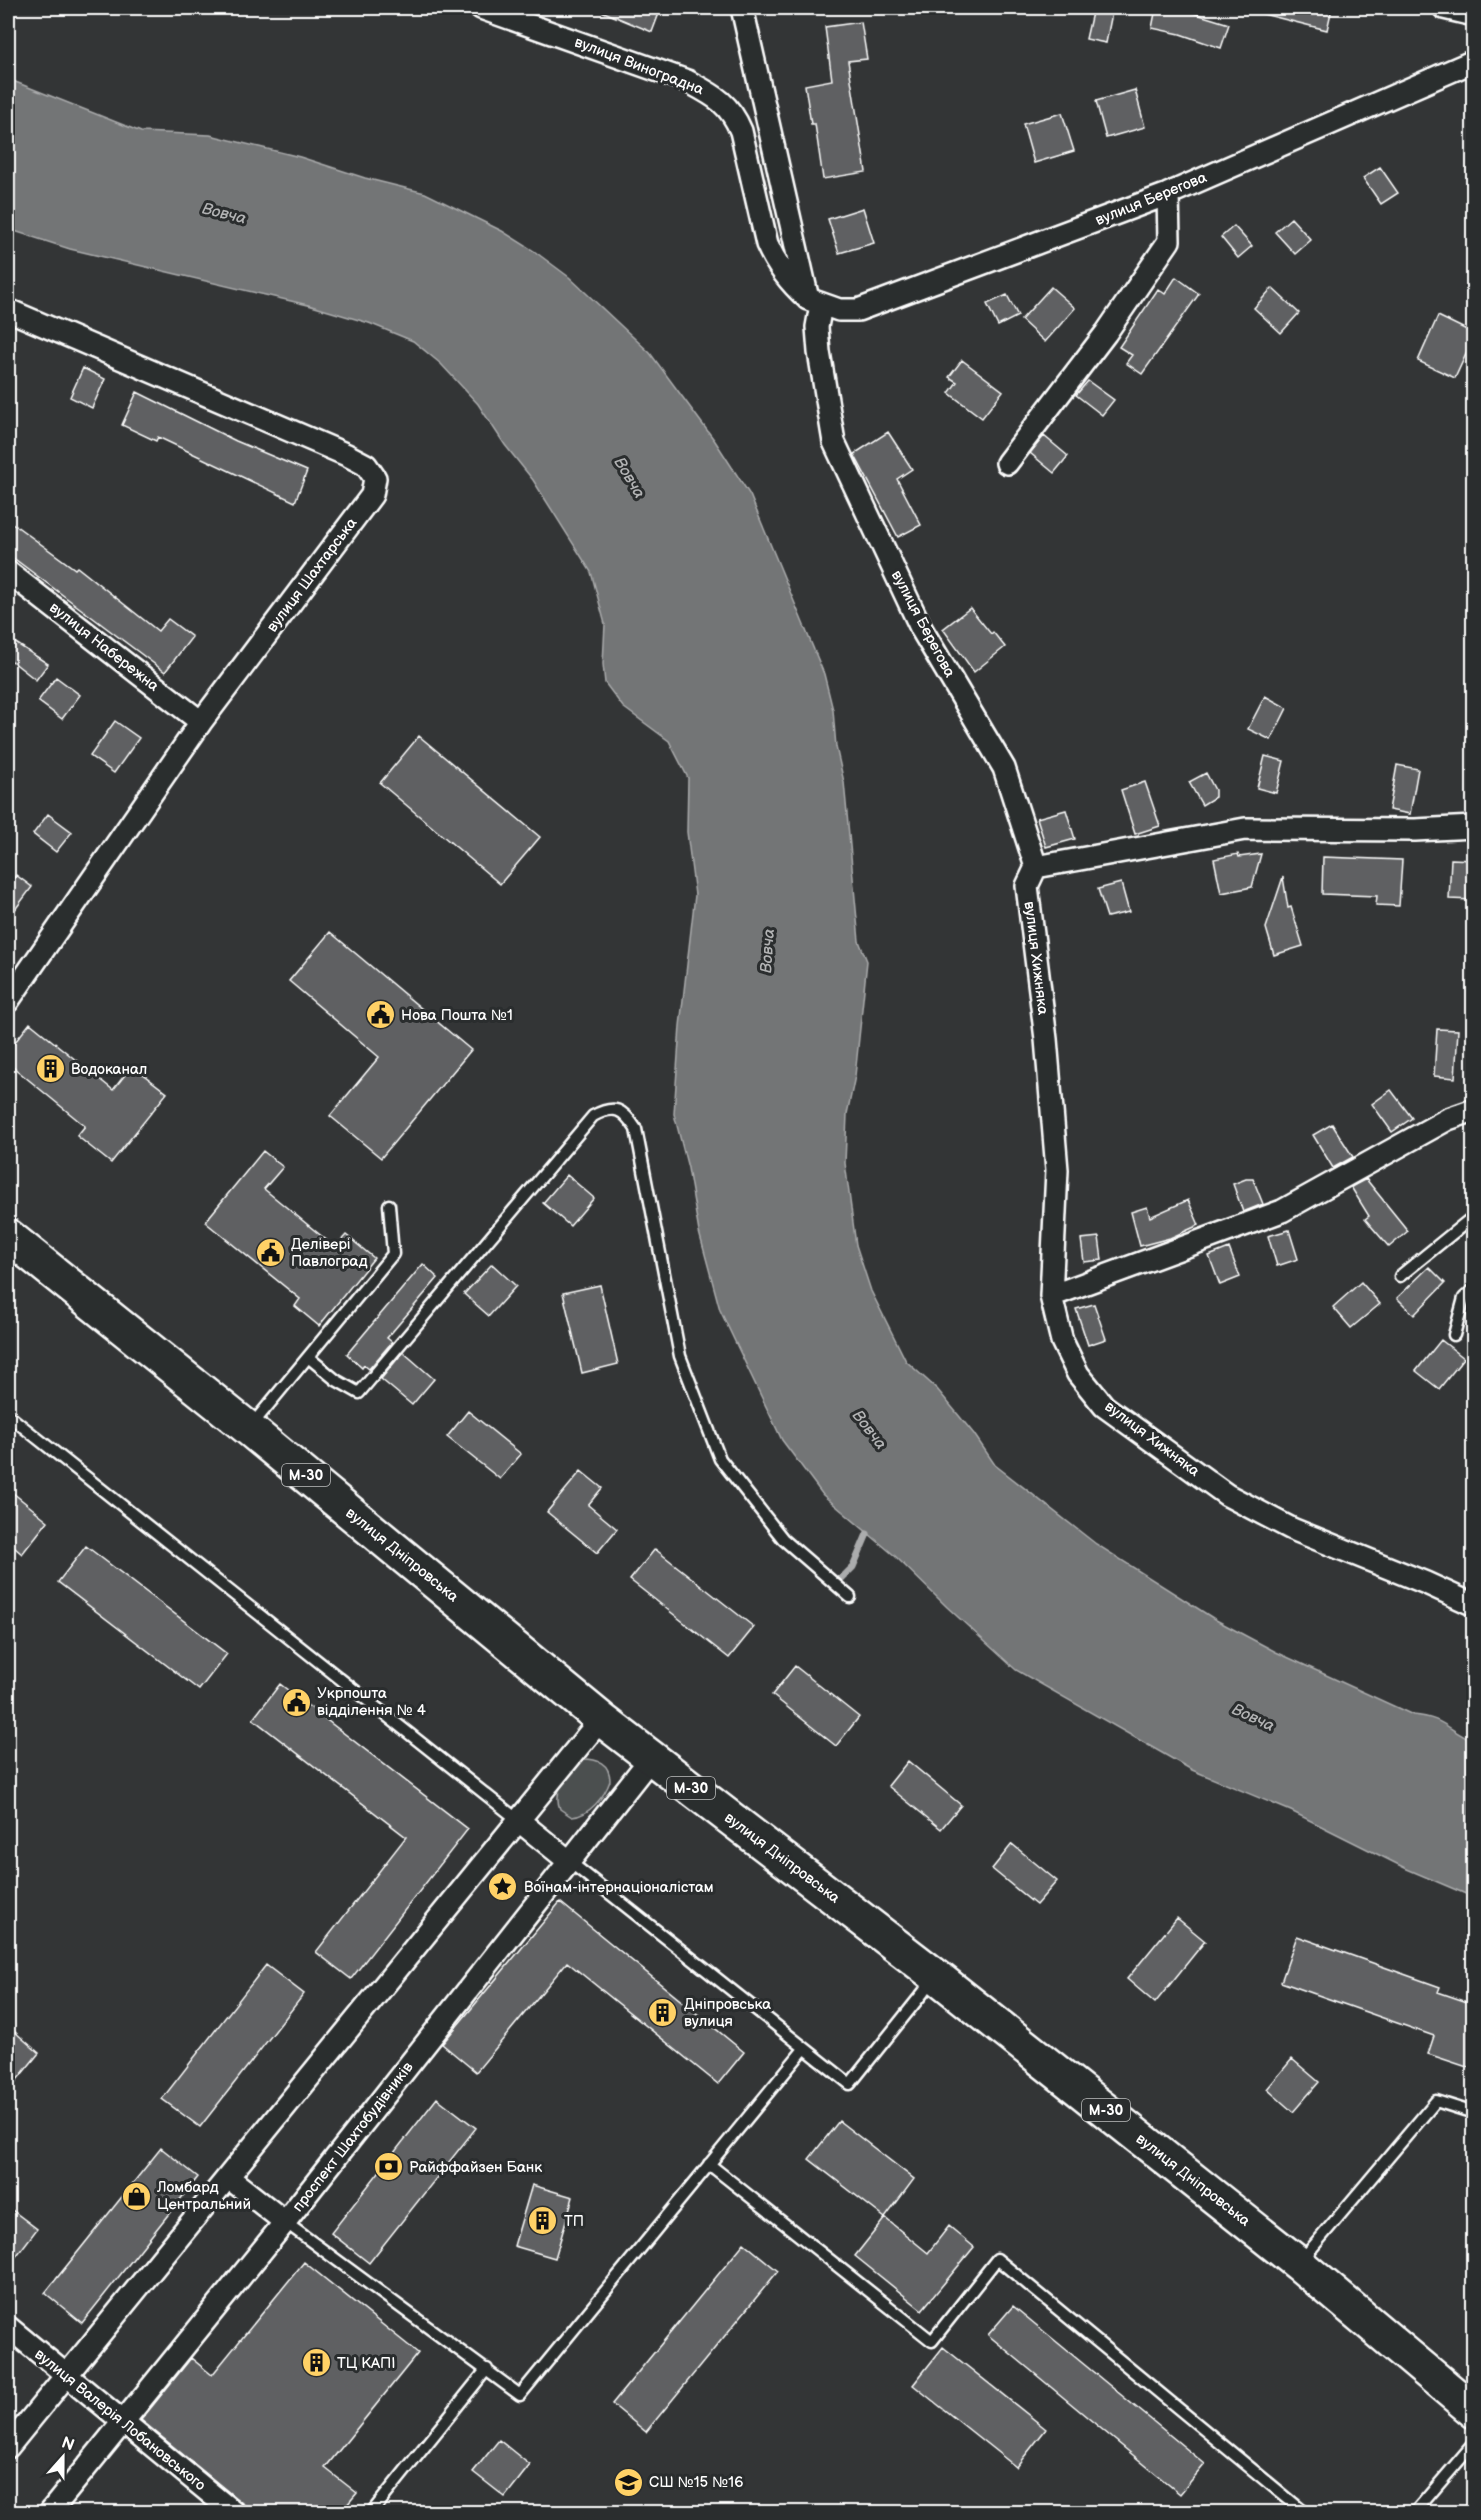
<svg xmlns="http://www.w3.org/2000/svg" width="1481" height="2520" font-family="'Balsamiq Sans',sans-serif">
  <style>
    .green { fill: #4c4f50; stroke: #a6a7a8; stroke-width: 1.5 }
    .water { fill: #737576; stroke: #abacad; stroke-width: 1.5 }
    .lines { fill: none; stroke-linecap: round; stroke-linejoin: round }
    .stream { stroke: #abacad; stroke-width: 7 }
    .building { fill: #5f6162; stroke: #fff; stroke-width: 1.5 }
    .lane-casing { stroke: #fff; stroke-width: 15 }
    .street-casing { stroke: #fff; stroke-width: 26 }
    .highway-casing { stroke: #fff; stroke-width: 38 }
    .lane { stroke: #2a2d2e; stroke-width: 10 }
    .street { stroke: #2a2d2e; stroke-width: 21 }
    .highway { stroke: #2a2d2e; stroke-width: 33 }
    .labels { text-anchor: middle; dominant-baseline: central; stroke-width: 6; stroke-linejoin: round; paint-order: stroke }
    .shield { fill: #2a2d2e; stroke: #bfc0c0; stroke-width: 1.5 }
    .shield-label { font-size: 14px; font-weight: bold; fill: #fff }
    .street-label { font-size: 15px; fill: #fff; stroke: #2a2d2e }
    .poi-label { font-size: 15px; fill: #fff; stroke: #2a2d2e; text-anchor: start }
    .water-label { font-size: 16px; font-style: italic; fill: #b2b3b4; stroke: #2a2d2e }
  </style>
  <rect width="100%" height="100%" fill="#333536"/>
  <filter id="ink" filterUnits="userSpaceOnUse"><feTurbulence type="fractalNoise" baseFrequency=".0167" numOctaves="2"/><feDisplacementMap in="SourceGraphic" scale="12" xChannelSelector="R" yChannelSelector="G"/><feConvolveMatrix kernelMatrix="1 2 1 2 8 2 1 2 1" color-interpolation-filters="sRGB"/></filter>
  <g filter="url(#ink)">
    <path class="green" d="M580,1759C597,1758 610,1763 610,1781C605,1796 589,1816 572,1817L560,1809C552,1789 568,1774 580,1759Z"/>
    <path class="water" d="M8,79L141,132L210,135L300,157L365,178L425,193L502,231L534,251L569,277L650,353L715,441L750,495L824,674L833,710L836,747L844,782L859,941L867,961L855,1076L847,1114L845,1163L856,1245L871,1291L906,1361L937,1389L974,1434L995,1465L1096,1544L1216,1620L1276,1652L1413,1715C1443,1717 1448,1730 1473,1741V1897L1407,1869L1291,1811L1192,1770L1016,1670L947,1607L895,1556L823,1495L782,1440L720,1310L699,1232L688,1168L674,1114L680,1026L695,895L687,832L688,778L669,741L623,707L605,683L603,664L605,624L591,572L533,480L505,445L478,404L441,364L413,341L369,323L308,305L70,249L8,229Z"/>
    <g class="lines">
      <path class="stream" d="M841,1579L853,1567L867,1534"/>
    </g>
    <path class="building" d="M594,8H661L652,32Z
      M1093,8H1113L1106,43L1086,39Z
      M1156,8H1177L1229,24L1221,48L1180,34L1152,28Z
      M1264,8H1332L1327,30L1263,14Z
      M861,22L867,59L848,61L866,172L823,179L815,124H811L805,85L832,80L825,27Z
      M1135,90L1145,127L1106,138L1096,101Z
      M1062,113L1074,151L1034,163L1023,124Z
      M1380,167L1398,193L1381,204L1363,178Z
      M863,208L874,243L839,253L828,219Z
      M1291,218L1311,240L1295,254L1275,232Z
      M1234,226L1252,246L1238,258L1221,237Z
      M1176,277L1199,294L1142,374L1126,363L1132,355L1119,347L1158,289L1165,294Z
      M1051,287L1075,308L1045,342L1021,320Z
      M1272,288L1299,313L1281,333L1254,308Z
      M1007,295L1018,316L998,326L987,304Z
      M1438,316L1473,333V339L1455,378L1418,361Z
      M962,360L1003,391L982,418L949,393L957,382L949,377Z
      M83,368L105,379L92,408L70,397Z
      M1088,381L1114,400L1102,415L1076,395Z
      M137,392L236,441L307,471L295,502L158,437L156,441L122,425Z
      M888,432L912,469L897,479L921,525L898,537L854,454Z
      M1044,436L1068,456L1054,473L1030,453Z
      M8,520L75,569L77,567L158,631L168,619L192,637L165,672L8,554Z
      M970,608L991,634L993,632L1005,647L974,672L943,629Z
      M8,638L48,664L36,680L8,658Z
      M56,677L80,695L62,719L38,701Z
      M1265,696L1287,708L1271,740L1248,729Z
      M115,721L139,738L114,773L90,756Z
      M419,736L540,837L500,884L380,783Z
      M1265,756L1284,761L1276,793L1257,788Z
      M1397,765L1418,769L1410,814L1389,810Z
      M1206,773L1215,790V797L1202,805L1189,782Z
      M1145,782L1160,826L1135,834L1121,790Z
      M1066,810L1075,839L1046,847L1037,818Z
      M48,814L72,832L56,852L33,834Z
      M1238,854L1239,857L1261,854L1252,887L1221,893L1214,859Z
      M1323,857L1402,860L1399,906L1376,905L1377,896L1322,894Z
      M1451,859L1473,860V900L1449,899Z
      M16,875L32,887L8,919V887Z
      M1283,877L1288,908L1291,907L1303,946L1274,955L1266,928Z
      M1121,883L1129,912L1107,917L1098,889Z
      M330,932L471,1050L381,1158L330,1116L379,1057L289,981Z
      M30,1023L113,1090L132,1066L167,1093L111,1163L77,1136L85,1126L8,1063V1051Z
      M1437,1029L1458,1030L1455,1078L1434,1076Z
      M1391,1090L1412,1118L1392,1132L1372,1104Z
      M1332,1124L1353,1157L1333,1168L1313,1135Z
      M263,1151L283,1167L264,1189L335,1247L346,1235L374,1258L319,1326L295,1306L300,1299L205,1222Z
      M567,1175L594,1198L570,1226L543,1203Z
      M1246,1179H1253L1263,1204L1243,1212L1233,1184Z
      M1366,1179L1408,1231L1389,1247L1365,1219L1369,1216L1351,1187Z
      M1188,1200L1199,1225L1170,1238L1140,1246L1131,1212L1147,1207L1150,1217Z
      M1289,1230L1298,1259L1277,1266L1268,1236Z
      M1099,1237L1102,1260L1084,1262L1081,1239Z
      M1229,1248L1240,1277L1220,1285L1209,1256Z
      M423,1264L438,1278L387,1338L392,1342L369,1369L364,1365L362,1368L347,1354Z
      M492,1264L516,1286L489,1316L464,1294Z
      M1429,1267L1445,1283L1414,1315L1397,1298Z
      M1361,1282L1380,1304L1351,1328L1333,1307Z
      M600,1285L618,1364L582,1373L563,1293Z
      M1094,1304L1106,1339L1088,1345L1076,1309Z
      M1441,1340L1464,1358L1439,1389L1416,1371Z
      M403,1352L434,1379L412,1405L381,1379Z
      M468,1411L521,1454L500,1479L447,1437Z
      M581,1471L602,1488L588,1505L617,1529L597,1553L547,1512Z
      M8,1489L48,1521L22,1554L8,1542Z
      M86,1546L227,1654L199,1690L58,1582Z
      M655,1549L754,1627L729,1658L630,1580Z
      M795,1666L859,1717L836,1746L772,1695Z
      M280,1684L468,1829L351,1979L316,1952L406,1837L253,1719Z
      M908,1761L961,1805L941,1829L888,1786Z
      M1012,1844L1057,1881L1036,1905L992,1869Z
      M560,1902L744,2052L718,2084L567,1962L476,2072L442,2044Z
      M1177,1918L1205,1941L1155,2003L1127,1979Z
      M1297,1936L1440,1987L1438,1992L1473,2004V2069L1428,2054L1434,2036L1281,1982Z
      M266,1965L304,1994L200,2127L162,2099Z
      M8,2026L39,2053L8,2091Z
      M1292,2059L1319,2082L1293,2112L1267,2089Z
      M437,2098L476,2128L369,2263L331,2233Z
      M839,2121L914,2179L885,2218L809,2159Z
      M161,2148L198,2177L82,2323L45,2293Z
      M532,2185L573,2197L555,2258L514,2246Z
      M8,2207L37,2229L8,2267Z
      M885,2218L928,2253L949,2226L974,2247L922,2310L855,2256Z
      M744,2243L778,2271L646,2432L612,2404Z
      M304,2262L418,2353L325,2468L357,2493L341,2512H253L141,2420L191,2358L212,2375Z
      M1013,2306L1205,2464L1180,2494L988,2335Z
      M943,2347L1046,2429L1016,2467L913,2385Z
      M499,2440L530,2465L505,2497L473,2472Z"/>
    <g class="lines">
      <defs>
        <path id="lane" d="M1400,1276L1474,1216
          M1454,1335L1464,1298L1474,1289
          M308,1357L336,1380L359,1393L593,1116C615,1104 623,1109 636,1129L680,1356L720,1459L783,1539L850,1597
          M8,1415L518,1820
          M251,1426L393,1254L389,1205
          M570,1862L850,2084L934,1979
          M709,2164L932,2341L997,2259L1304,2512
          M285,2222L520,2395L804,2049
          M1301,2261L1436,2101L1474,2113
          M372,2512L487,2369
          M1415,2512L1474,2443"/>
        <path id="street" d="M481,8L687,81C713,95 729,102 741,131L767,244C777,267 790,283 808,299
          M742,8L808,299L839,310H858L1168,194L1474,61
          M1444,8L1474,15
          M821,305L817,327L819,352L834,442L922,630L1004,768L1036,867
          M8,310L347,455L366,465L375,478L372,495L201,722L8,1001
          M1007,463L1106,333L1169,241L1168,194
          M8,572L201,722
          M1036,867L1027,886L1046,1039L1057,1170L1051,1296L1062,1341L1078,1374L1104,1406L1227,1495L1292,1529L1426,1583L1474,1605
          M1036,867L1245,829L1415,830L1474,827
          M1051,1296L1282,1211L1448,1119L1474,1110
          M518,1820L570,1862
          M229,2178L285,2222
          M8,2327L233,2512
          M8,2447L601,1719
          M50,2512L285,2222L651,1758"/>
        <path id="highway" d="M8,1236L249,1429L601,1719L936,1976L1299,2264L1474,2411"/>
      </defs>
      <use href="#lane" class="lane-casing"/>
      <use href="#street" class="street-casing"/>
      <use href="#highway" class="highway-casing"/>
      <use href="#lane" class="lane"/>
      <use href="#street" class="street"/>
      <use href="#highway" class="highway"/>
    </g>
  </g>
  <defs>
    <symbol id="civic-disc" viewBox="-11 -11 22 22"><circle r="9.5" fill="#ffd166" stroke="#2a2d2e"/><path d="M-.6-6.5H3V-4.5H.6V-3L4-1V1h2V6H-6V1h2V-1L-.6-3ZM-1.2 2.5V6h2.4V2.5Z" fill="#111"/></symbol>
    <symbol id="building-disc" viewBox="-11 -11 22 22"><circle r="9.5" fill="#ffd166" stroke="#2a2d2e"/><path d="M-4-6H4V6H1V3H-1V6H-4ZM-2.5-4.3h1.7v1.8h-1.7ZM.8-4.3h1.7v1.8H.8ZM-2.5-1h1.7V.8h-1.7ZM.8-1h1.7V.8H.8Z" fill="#111"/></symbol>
    <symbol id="sight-disc" viewBox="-11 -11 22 22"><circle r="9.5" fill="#ffd166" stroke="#2a2d2e"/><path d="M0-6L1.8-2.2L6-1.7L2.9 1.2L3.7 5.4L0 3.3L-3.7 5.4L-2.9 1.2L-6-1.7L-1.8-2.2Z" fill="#111"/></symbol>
    <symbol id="bank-disc" viewBox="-11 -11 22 22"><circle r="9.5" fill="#ffd166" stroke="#2a2d2e"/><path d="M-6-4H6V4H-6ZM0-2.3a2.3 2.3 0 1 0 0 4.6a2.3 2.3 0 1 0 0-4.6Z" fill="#111"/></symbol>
    <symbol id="shop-disc" viewBox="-11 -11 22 22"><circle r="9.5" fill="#ffd166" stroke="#2a2d2e"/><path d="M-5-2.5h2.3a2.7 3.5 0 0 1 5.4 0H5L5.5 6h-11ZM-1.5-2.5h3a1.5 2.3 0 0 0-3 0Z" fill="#111"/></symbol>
    <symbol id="school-disc" viewBox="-11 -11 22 22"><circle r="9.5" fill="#ffd166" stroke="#2a2d2e"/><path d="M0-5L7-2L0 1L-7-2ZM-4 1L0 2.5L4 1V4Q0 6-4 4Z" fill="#111"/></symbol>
  </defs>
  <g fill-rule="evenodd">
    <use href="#civic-disc" x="364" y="998" width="33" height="33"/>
    <use href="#building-disc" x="34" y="1052" width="33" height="33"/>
    <use href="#civic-disc" x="254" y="1236" width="33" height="33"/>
    <use href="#civic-disc" x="280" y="1686" width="33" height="33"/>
    <use href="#sight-disc" x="486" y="1870" width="33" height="33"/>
    <use href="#building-disc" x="646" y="1996" width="33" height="33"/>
    <use href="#bank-disc" x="372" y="2150" width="33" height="33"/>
    <use href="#shop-disc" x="120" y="2180" width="33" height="33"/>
    <use href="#building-disc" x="526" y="2204" width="33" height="33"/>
    <use href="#building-disc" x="300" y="2346" width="33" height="33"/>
    <use href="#school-disc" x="612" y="2466" width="33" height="33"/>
  </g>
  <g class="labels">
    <g class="shield">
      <rect x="282" y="1464" width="48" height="22" rx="4.5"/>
      <rect x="667" y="1777" width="48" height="22" rx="4.5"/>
      <rect x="1082" y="2099" width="48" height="22" rx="4.5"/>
    </g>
    <g class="shield-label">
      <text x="306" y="1475">М-30</text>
      <text x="691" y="1788">М-30</text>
      <text x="1106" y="2110">М-30</text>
    </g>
    <g class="street-label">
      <text transform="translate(639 66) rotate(21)">вулиця Виноградна</text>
      <text transform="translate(1151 199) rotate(-22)">вулиця Берегова</text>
      <text transform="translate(312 575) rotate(-53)">вулиця Шахтарська</text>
      <text transform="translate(923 624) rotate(62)">вулиця Берегова</text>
      <text transform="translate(104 647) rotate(38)">вулиця Набережна</text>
      <text transform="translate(1036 958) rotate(83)">вулиця Хижняка</text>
      <text transform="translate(1152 1439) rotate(37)">вулиця Хижняка</text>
      <text transform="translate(402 1555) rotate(39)">вулиця Дніпровська</text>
      <text transform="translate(782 1858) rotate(37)">вулиця Дніпровська</text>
      <text transform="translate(353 2137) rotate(-52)">проспект Шахтобудівників</text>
      <text transform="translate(1193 2180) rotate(38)">вулиця Дніпровська</text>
      <text transform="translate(120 2420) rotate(39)">вулиця Валерія Лобановського</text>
    </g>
    <g class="poi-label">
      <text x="401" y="1015">Нова Пошта №1</text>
      <text x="71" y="1069">Водоканал</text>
      <text x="291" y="1244">Делівері<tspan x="291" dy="17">Павлоград</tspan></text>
      <text x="317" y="1693">Укрпошта<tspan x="317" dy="17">відділення № 4</tspan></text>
      <text x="524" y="1887">Воїнам-інтернаціоналістам</text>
      <text x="684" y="2004">Дніпровська<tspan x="684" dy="17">вулиця</tspan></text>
      <text x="409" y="2167">Райффайзен Банк</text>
      <text x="157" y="2187">Ломбард<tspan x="157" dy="17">Центральний</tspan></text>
      <text x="564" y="2221">ТП</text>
      <text x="337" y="2363">ТЦ КАПІ</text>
      <text x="649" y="2482">СШ №15 №16</text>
    </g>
    <g class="water-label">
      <text transform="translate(224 214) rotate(14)">Вовча</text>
      <text transform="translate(629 478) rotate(59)">Вовча</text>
      <text transform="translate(768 951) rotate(-86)">Вовча</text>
      <text transform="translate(869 1430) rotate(52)">Вовча</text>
      <text transform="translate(1253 1718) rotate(25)">Вовча</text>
    </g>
  </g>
  <rect width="1481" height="2520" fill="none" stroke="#2a2d2e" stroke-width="30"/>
  <rect x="15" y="15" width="1451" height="2490" fill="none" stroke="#fff" stroke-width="2" filter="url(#ink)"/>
  <g transform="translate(63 2457) rotate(21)" stroke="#2a2d2e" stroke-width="4.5" paint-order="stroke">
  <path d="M0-4.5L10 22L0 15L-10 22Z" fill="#ffffff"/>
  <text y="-9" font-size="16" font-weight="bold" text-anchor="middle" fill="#ffffff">N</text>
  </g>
</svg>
